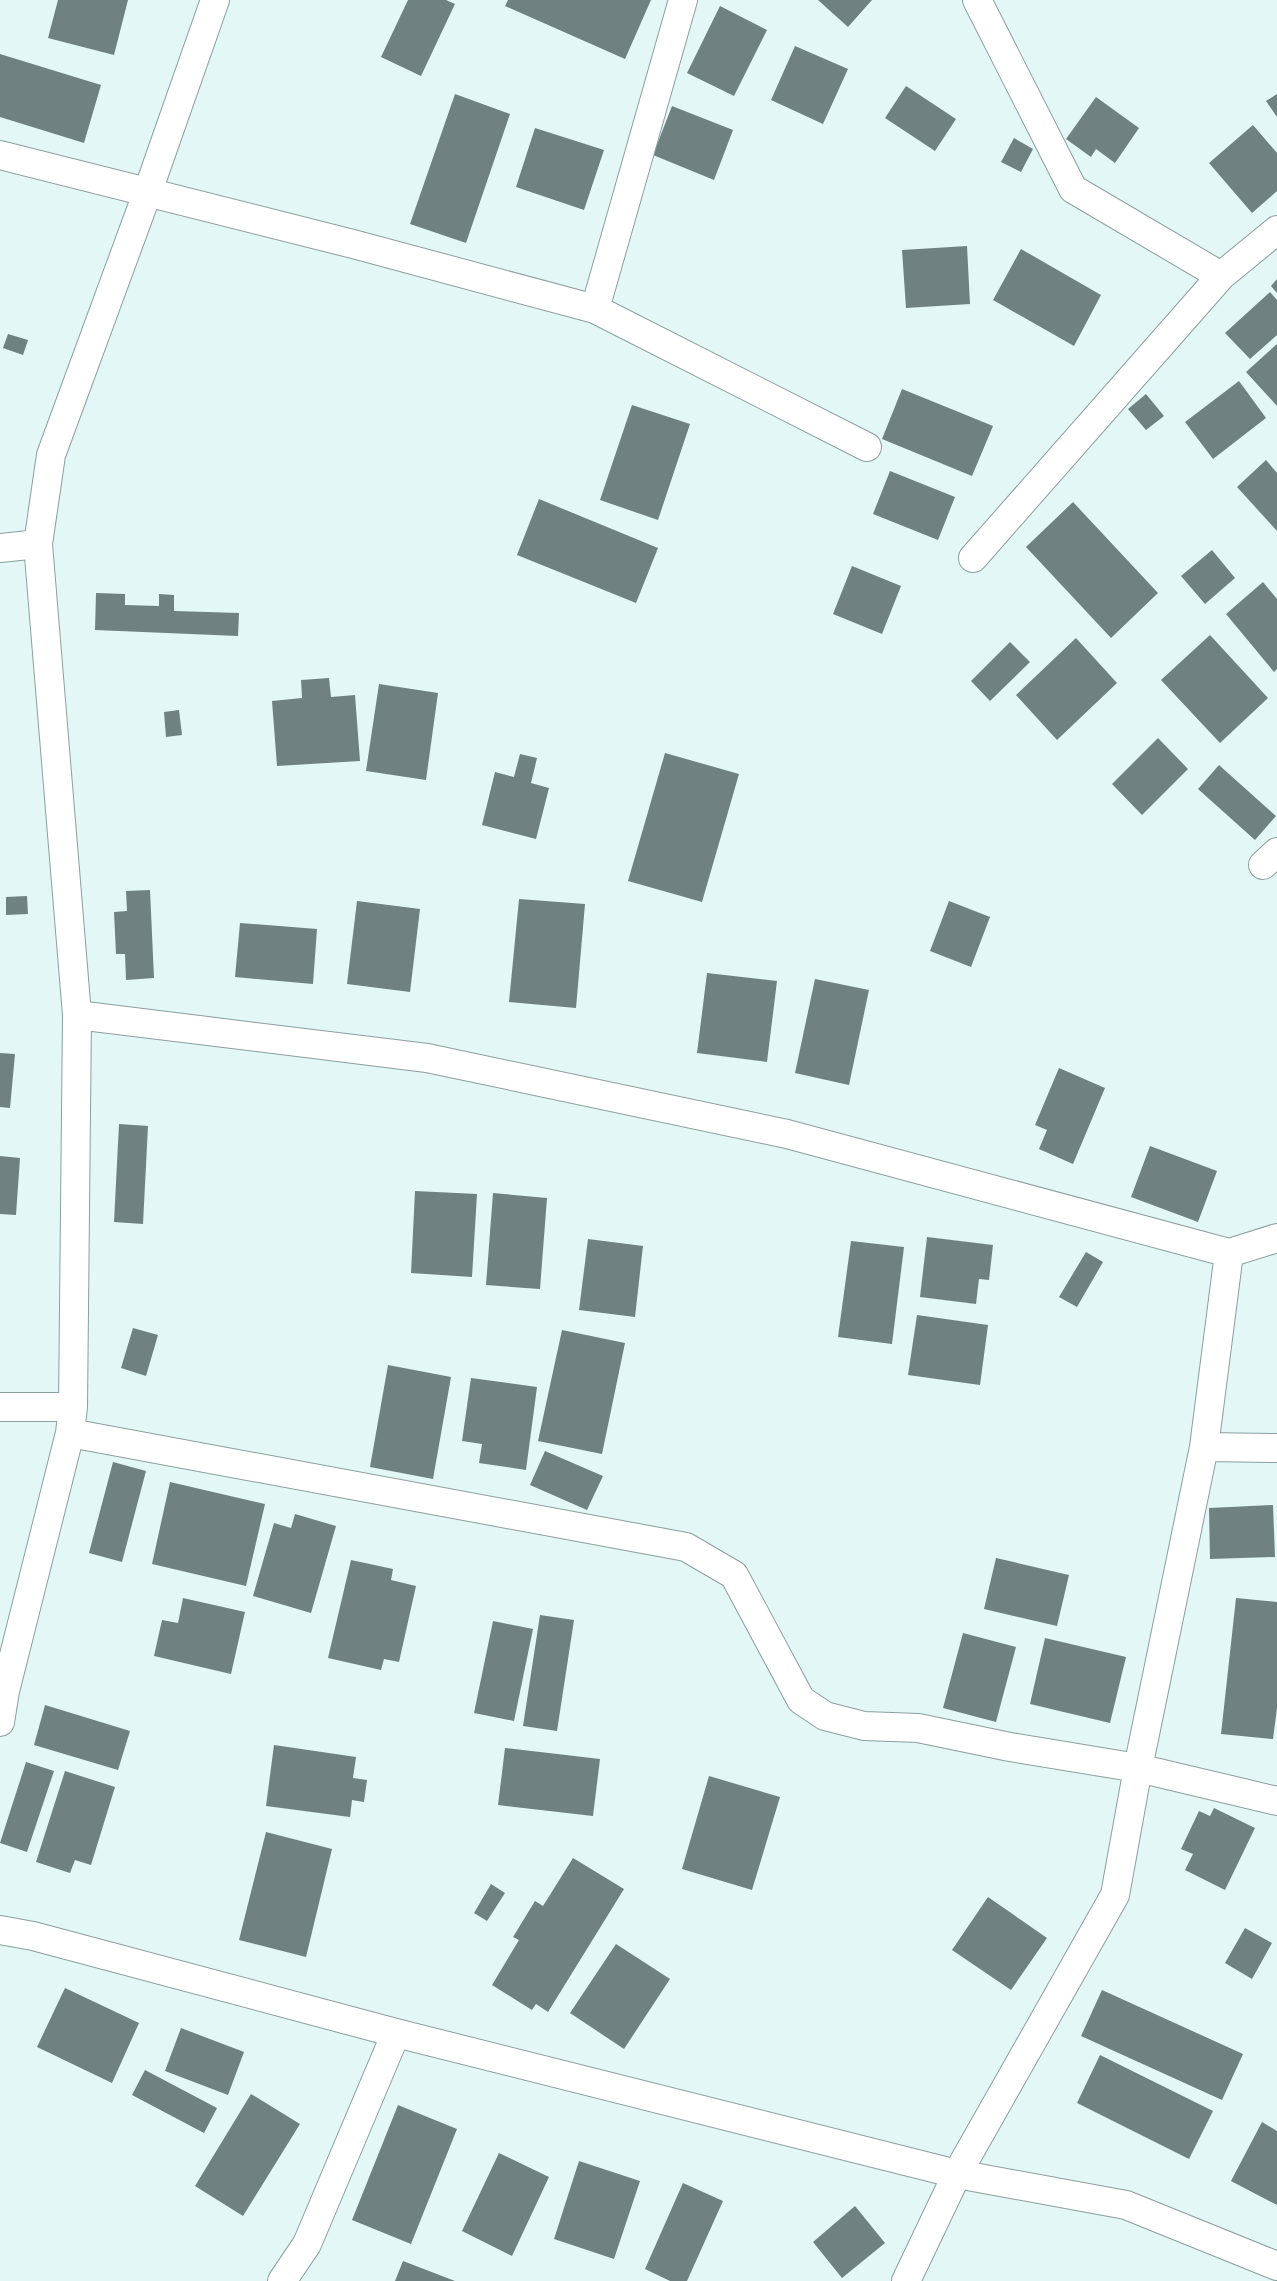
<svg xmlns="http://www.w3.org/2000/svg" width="1277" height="2281" font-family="'Archivo Narrow',sans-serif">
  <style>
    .building { fill: #6f8281 }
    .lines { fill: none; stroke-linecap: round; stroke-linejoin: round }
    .minor-casing { stroke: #8b9f9e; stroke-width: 30 }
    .minor { stroke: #fff; stroke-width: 28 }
  </style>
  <rect width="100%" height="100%" fill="#e2f7f6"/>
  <path class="building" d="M58,0H128L114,55L48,38Z
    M408,0H446L455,4L421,76L381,57Z
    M508,0H651L625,59L505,6Z
    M818,0H872L848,27Z
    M720,6L767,30L734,96L687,73Z
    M795,46L848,69L823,124L771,100Z
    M0,54L101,85L84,143L0,117Z
    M906,86L956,119L935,151L885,118Z
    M455,94L510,114L466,243L410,224Z
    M1277,94V117L1266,101Z
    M1096,97L1139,128L1115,163L1096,149L1091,157L1066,139Z
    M672,106L733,130L714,180L653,155Z
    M1253,125L1277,153V191L1252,213L1209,163Z
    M535,128L604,150L584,210L516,187Z
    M1014,138L1033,149L1021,172L1001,162Z
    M967,246L970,304L906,308L902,250Z
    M1021,249L1101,295L1074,346L993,300Z
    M1277,279V293L1271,286Z
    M1270,292L1277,300V335L1250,359L1225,333Z
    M8,334L28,340L23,355L3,348Z
    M1277,344V406L1246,372Z
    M1239,381L1266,418L1213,459L1185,422Z
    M902,389L993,426L972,476L882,439Z
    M1146,394L1164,416L1146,430L1128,409Z
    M632,405L690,424L658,520L600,500Z
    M1266,460L1277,473V531L1237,487Z
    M890,471L955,497L938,540L873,514Z
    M539,499L658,548L636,603L517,555Z
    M1073,502L1158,593L1111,638L1026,547Z
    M1212,550L1235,578L1205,604L1181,576Z
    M852,566L901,586L882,634L833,614Z
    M1263,582L1277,599V669L1274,672L1226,614Z
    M96,593L125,594V605L159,606V594L174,595V611L239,613L238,636L95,630Z
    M1210,635L1268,698L1220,743L1161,680Z
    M1076,638L1117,683L1057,740L1016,695Z
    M1010,642L1030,662L990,701L971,681Z
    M329,678L331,697L355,695L360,761L277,766L272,701L302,698L301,680Z
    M379,684L438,693L426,780L366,771Z
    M179,710L182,735L166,737L164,712Z
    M1158,738L1188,769L1142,815L1112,784Z
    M665,753L739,774L702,902L628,881Z
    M520,754L537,758L531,783L549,788L536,839L482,825L495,772L514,777Z
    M1219,765L1276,816L1255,840L1198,789Z
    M150,890L154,978L126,980L125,954H116L114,912L127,911L126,891Z
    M27,896L28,914L6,915V897Z
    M519,899L585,904L576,1008L509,1002Z
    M357,901L420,909L410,992L347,984Z
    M949,901L990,917L971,967L930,951Z
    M240,923L317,929L313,984L235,977Z
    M707,973L777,981L767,1062L697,1053Z
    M815,979L869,990L849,1085L795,1073Z
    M0,1053L15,1054L10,1108L0,1107Z
    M1059,1068L1105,1088L1073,1164L1039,1149L1047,1130L1035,1125Z
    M119,1124L148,1126L143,1224L114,1222Z
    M1150,1146L1217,1171L1198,1222L1131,1197Z
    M0,1156L20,1158L16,1215L0,1214Z
    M415,1191L477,1194L472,1277L411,1273Z
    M493,1193L547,1198L540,1289L486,1285Z
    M927,1237L993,1245L989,1280L979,1279L976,1304L920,1297Z
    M588,1239L643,1246L635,1317L579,1310Z
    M851,1241L904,1247L892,1344L838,1337Z
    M1086,1252L1103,1262L1077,1307L1059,1297Z
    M917,1315L988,1325L980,1385L908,1375Z
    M133,1328L158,1335L146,1376L121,1368Z
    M562,1330L625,1343L602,1454L538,1441Z
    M388,1365L451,1377L433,1479L370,1467Z
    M471,1378L537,1387L526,1470L479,1463L482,1444L462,1441Z
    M545,1451L603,1476L587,1510L530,1485Z
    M113,1462L146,1471L122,1562L89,1553Z
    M170,1482L265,1504L246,1586L152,1564Z
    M1273,1505L1275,1557L1210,1559L1209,1508Z
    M295,1514L336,1526L311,1613L253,1596L274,1523L291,1528Z
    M996,1558L1069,1575L1057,1626L984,1609Z
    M351,1560L393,1569L391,1580L416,1586L399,1662L384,1659L381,1670L328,1658Z
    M183,1598L245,1612L231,1674L154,1656L162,1620L178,1623Z
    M1236,1598L1277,1602V1708L1273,1739L1221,1734Z
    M540,1615L574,1620L557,1731L523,1726Z
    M493,1621L533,1629L514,1721L474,1713Z
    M963,1633L1016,1647L996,1722L943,1708Z
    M1045,1638L1126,1657L1110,1723L1030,1704Z
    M45,1705L130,1731L118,1770L34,1745Z
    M274,1745L356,1757L353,1778L367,1780L364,1802L352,1800L350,1817L266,1806Z
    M505,1748L600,1759L593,1816L498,1805Z
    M26,1762L54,1771L27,1852L0,1843Z
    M65,1771L115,1787L91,1865L75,1860L70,1873L36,1862Z
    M709,1776L780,1797L752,1890L682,1869Z
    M1214,1808L1255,1828L1225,1890L1185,1870L1193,1854L1181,1849L1199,1811L1210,1816Z
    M266,1832L332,1849L306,1957L239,1940Z
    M573,1858L624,1889L548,2012L536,2004L532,2010L492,1985L519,1940L513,1937L535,1901L543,1906Z
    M491,1884L505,1893L487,1921L474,1913Z
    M988,1897L1047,1938L1011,1990L952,1950Z
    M1245,1928L1272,1943L1252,1979L1225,1963Z
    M616,1944L670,1979L624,2049L570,2013Z
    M65,1988L139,2023L112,2083L37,2047Z
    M1102,1990L1243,2054L1222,2100L1081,2036Z
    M181,2028L244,2052L228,2095L165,2071Z
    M1100,2055L1213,2111L1189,2159L1077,2103Z
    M145,2070L217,2108L204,2133L132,2095Z
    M251,2094L300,2124L243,2216L195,2186Z
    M398,2105L457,2129L411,2244L352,2220Z
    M1262,2122L1277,2131V2205L1231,2181Z
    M499,2153L549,2177L512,2256L462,2231Z
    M579,2161L640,2181L614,2259L554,2239Z
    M683,2183L723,2201L687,2281H670L645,2269Z
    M855,2206L885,2243L842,2278L813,2242Z
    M403,2261L455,2281H395Z"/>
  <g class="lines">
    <defs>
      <path id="minor" d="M977,0L1073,189L1221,276
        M0,155L353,244L595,309L867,447
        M595,309L683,0
        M0,548L38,544
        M973,558L1221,276L1277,230
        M1263,865L1277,852
        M77,1015L427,1058L787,1134L1229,1253
        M0,1407H73
        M70,1433L686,1547L734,1575L801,1700L825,1716L864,1726L918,1728L1010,1747L1138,1768L1277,1801
        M1204,1447L1277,1448
        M0,1722L5,1691L70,1433L73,1407L77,1015L38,544L51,455L148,191L215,0
        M0,1930L33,1936L396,2033L957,2174L1126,2205L1277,2266
        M282,2281L307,2244L396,2033
        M906,2281L957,2174L1115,1895L1138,1768L1204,1447L1229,1253L1277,1238"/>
    </defs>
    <use href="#minor" class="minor-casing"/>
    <use href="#minor" class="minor"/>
  </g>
</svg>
